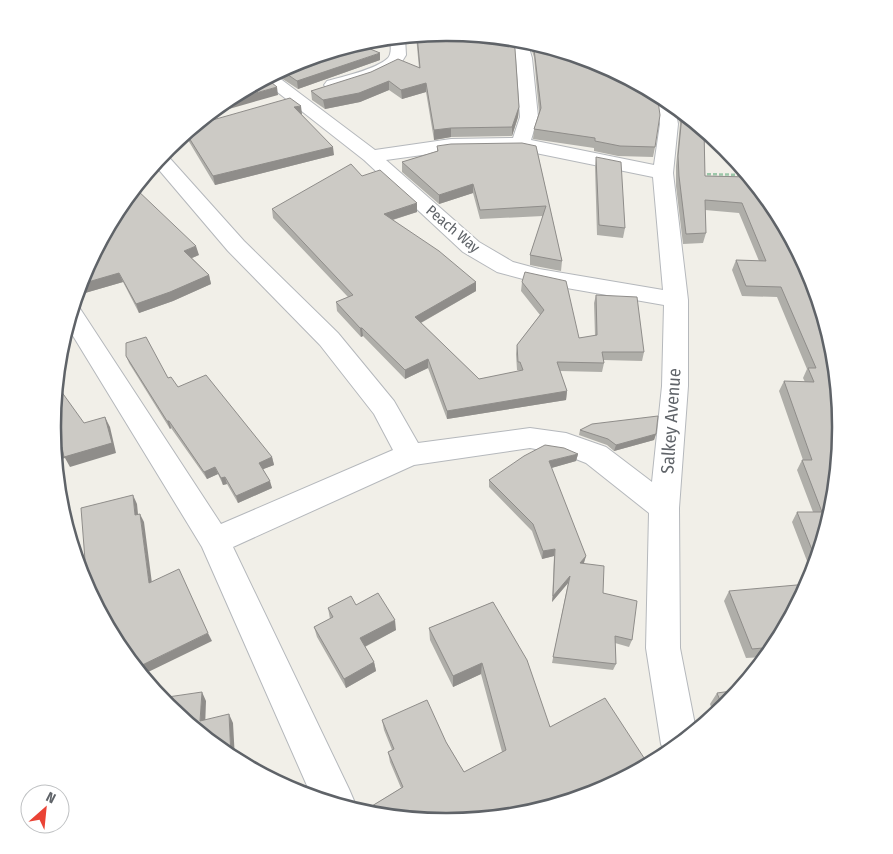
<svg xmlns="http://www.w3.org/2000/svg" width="893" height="854" font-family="'Fira Sans Condensed',sans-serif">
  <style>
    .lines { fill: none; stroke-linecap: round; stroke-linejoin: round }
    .minor-casing { stroke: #b5b8bc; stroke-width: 2 }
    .path { stroke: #9cc7a9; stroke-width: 2.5; stroke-dasharray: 4 2; stroke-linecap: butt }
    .minor { fill: #fff; fill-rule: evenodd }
    .wall { fill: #afaea9 }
    .shaded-wall { fill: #8f8d8a }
    .building { fill: #cccac5; stroke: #8f8d8a }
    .labels { text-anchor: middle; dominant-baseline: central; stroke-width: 4.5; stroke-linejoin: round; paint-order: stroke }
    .far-street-label { font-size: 15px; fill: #5f6368; stroke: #fff }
    .street-label { font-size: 18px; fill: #5f6368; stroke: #fff }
    .rim { fill: none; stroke: #5f6368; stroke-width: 2.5 }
  </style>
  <rect width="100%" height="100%" fill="#f1efe8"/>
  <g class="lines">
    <defs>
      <path id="minor" d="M405,37L406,55C403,60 401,64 396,67C383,76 341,92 327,89L324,85L327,81C342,77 377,69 388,58C392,53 391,44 389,38Z
        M512,39L527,41L532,58L538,117L531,140L654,165L660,124L656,98L658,95L675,107L678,124L673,173L688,300V386L679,508L680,648L696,730L666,755L661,744L646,648L649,513L586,463L563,454L530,448L414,465L233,547L349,789L355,803L352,809L312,797L202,547L67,326L73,306L79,307L221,524L393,450L374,414L320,345L228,251L154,164L163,153L166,154L244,241L338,333L394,401L418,443L530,428L566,433L606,447L652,482L662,386L664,305L538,283L497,272L463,252L364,160L262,80L274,74L375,150L451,139L513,138L520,117L516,58ZM521,150L653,177L663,290L539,269L513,262L479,242L386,160L451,151Z"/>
    </defs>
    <use href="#minor" class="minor-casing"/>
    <path class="path" d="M701,174L748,175"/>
    <use href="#minor" class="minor"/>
  </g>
  <path class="wall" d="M447,32L519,107L518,117L512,136L451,137L434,140L426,92L402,99L389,90L360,102L325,109L312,100L311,91L419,68L416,36Z
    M529,42L598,63L655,147L653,157L618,156L594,151V148L533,139L534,129L539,112L534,57Z
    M380,60L298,89L275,74L296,62Z
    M677,108L704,130L705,176L750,177L811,276L833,504L812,574L792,522L797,512H813L797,470L802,460H803L779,391L784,381L805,382L803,378L807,369L777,297L742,296L732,270L736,260L759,261L739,213L705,210L706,233L703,243L683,244L676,186V166L680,124Z
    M301,114L334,155L215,185L188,140L183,135L195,125L302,114Z
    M437,146H536L562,261L561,271L530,265V255L543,216L480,219L473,193L439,204L402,172V162L437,151Z
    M596,157L625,228L623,238L597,235L595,167Z
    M362,176L417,212L393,220L476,282V291L421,323L479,379L520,371L517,370L516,354L517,345L540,315L521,291L522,282L579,338L595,336L594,303L596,295L644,352L642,361L604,360V363L602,372L560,371L567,391L566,400L447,419L428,368L405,379L363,336L361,337L337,311L336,302L348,297L273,218L272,209Z
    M199,255L192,258L209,275L211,284L173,301L139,313L123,282L85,293L80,284L82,276Z
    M126,356L168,378L178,387L272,457L274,465L263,469L272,488L238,503L227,484L223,485L218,474L207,479L171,428L170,429L129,363Z
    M580,430L656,434L654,440L614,451L607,445L579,435Z
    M578,454L576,461L551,468L586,556L583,564L603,593L632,640L629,647L615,643L616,664L613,670L552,663L568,583L552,602L554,556L542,559L532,531L489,487V480Z
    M729,591L774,646L766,657L746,658L724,601Z
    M493,602L550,727L648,764L647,765L597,792L446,822L368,813L367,809L401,788L390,762L388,752L392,750L384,730L382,720L446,742L464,772L502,752L481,674L453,687L430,640L429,628Z
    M356,605L396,630L365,647L374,662L376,671L346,688L317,637L314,627L330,619L328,608Z
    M717,693L725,706L714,715L710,704Z"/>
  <path class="shaded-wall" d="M380,53V60L298,89L297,81Z
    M389,81V90L360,102L325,109L323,100Z
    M426,83V92L402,99L401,90Z
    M277,87L278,95L208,115L224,102Z
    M301,106L302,114L296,115L294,107Z
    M519,107L518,117L512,136V127Z
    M451,128V137L434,140V130Z
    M333,147L334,155L215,185L213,176Z
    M473,184V193L439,204V195Z
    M417,203V212L385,222L384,214Z
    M196,246L199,255L187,260L184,251Z
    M119,273L123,282L85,293L81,284Z
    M209,275L211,284L173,301L139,313L136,304Z
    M476,282V291L415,326V317Z
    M360,328H362L363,336L361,337Z
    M428,359V368L405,379V370Z
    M567,391L566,400L447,419V411Z
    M105,417L110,427L116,453L70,467L65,458L55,461L54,450Z
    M167,421H169L171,428L170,429Z
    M656,434L654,440L614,451L616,445Z
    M578,454L576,461L548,469L549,461Z
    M272,457L274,465L261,470L259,463Z
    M215,467L218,474L207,479L204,472Z
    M225,477L227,484L223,485L221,478Z
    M270,481L272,488L238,503L236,496Z
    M133,495L137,504L139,524L135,515Z
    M140,514L144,522L153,591L149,583Z
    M555,549L554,556L542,559L543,551Z
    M586,556L584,563L578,570L580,563Z
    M570,576L568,583L552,602L553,596Z
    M395,620L396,630L362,648L360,638Z
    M208,633L212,641L142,675L136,668Z
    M374,662L376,671L346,688L344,679Z
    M482,663L481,674L453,687V676Z
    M202,692L206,701L205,729L200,721Z
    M229,714L233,723L235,759L231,757Z"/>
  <path class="building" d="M447,32L512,39L515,49L519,107L512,127L451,128L434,130L426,83L401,90L389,81L359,93L323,100L311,91L371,72L398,59L420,68L417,35Z
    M533,43L598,63L657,94L660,115L655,147L620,146L595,141V138L534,129L541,108L534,49Z
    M358,44L380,53L297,81L281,70L296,62Z
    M266,78L277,87L224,102L228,99Z
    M290,98L301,106L294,107L333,147L213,176L186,133L195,125Z
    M681,112L704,130L705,176L750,177L775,208L811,276L833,350L841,427L833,504L816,560L797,512H822L802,460H812L784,381L814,382L808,368H816L781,287L746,286L736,260L766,261L742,203L705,200L706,233L686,234L679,176L678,156L682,115Z
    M522,143L536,146L562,261L530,255L546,206L480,210L473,184L439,195L402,162L438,151L437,146L451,144Z
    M596,157L621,162L625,228L599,225Z
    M351,164L362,176L380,170L417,203L384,214L439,251L476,282L415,317L479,379L523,370L520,362H518L517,345L544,310L522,282L525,272L566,281L579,338L597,335L596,295L637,297L644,352H602L604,363L557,362L567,391L447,411L428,359L405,370L362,328H360L336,302L353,295L272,209Z
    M135,188L196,246L184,251L209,275L170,292L136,304L119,273L81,284L80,282L82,276L119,208Z
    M146,337L168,378L171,377L178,387L206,375L272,457L259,463L270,481L236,496L225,477L221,478L215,467L204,472L169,421H167L126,356V343Z
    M56,384L84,423L105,417L112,443L64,457L62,447L54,450L52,427Z
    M658,416L656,434L616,445L608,439L580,430L592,424Z
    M545,445L564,448L578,454L549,461L586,556L580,563L604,566L603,593L637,601L632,640L615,636L616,664L553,657L570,576L553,596L555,549L543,551L533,524L489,480L524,456Z
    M133,495L135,515L140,514L149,583L179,569L208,633L136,668L118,646L82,578L77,562L85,560L81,508Z
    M808,584L774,647L752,649L729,591Z
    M378,593L395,620L360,638L374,662L344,679L314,627L333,617L328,608L351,596L356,605Z
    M493,602L527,660L550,727L605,698L648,764L597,792L523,814L446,822L370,814L367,809L403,787L388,752L394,749L382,720L427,700L446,742L464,772L506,750L482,663L453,676L429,628Z
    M739,690L725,706L723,708L717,693Z
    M202,692L200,721L229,714L231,757L227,755L167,706L161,698Z"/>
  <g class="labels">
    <g class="far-street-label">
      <text transform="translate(453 229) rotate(40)">Peach Way</text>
    </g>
    <g class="street-label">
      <text transform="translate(671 421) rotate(-86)">Salkey Avenue</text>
    </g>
  </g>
  <path d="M0 0H893V854H0ZM446 41H447A385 385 0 0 1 832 426V428A385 385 0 0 1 447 813H446A385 385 0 0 1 61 428V426A385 385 0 0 1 446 41Z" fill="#fff" fill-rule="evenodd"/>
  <path class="rim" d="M446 41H447A385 385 0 0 1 832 426V428A385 385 0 0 1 447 813H446A385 385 0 0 1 61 428V426A385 385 0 0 1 446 41Z"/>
  <g transform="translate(45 809) rotate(27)"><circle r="24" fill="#ffffff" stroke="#bfc1c3"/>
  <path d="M0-4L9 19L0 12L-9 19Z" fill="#ea4335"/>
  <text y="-8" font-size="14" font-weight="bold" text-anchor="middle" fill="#5f6368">N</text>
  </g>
</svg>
